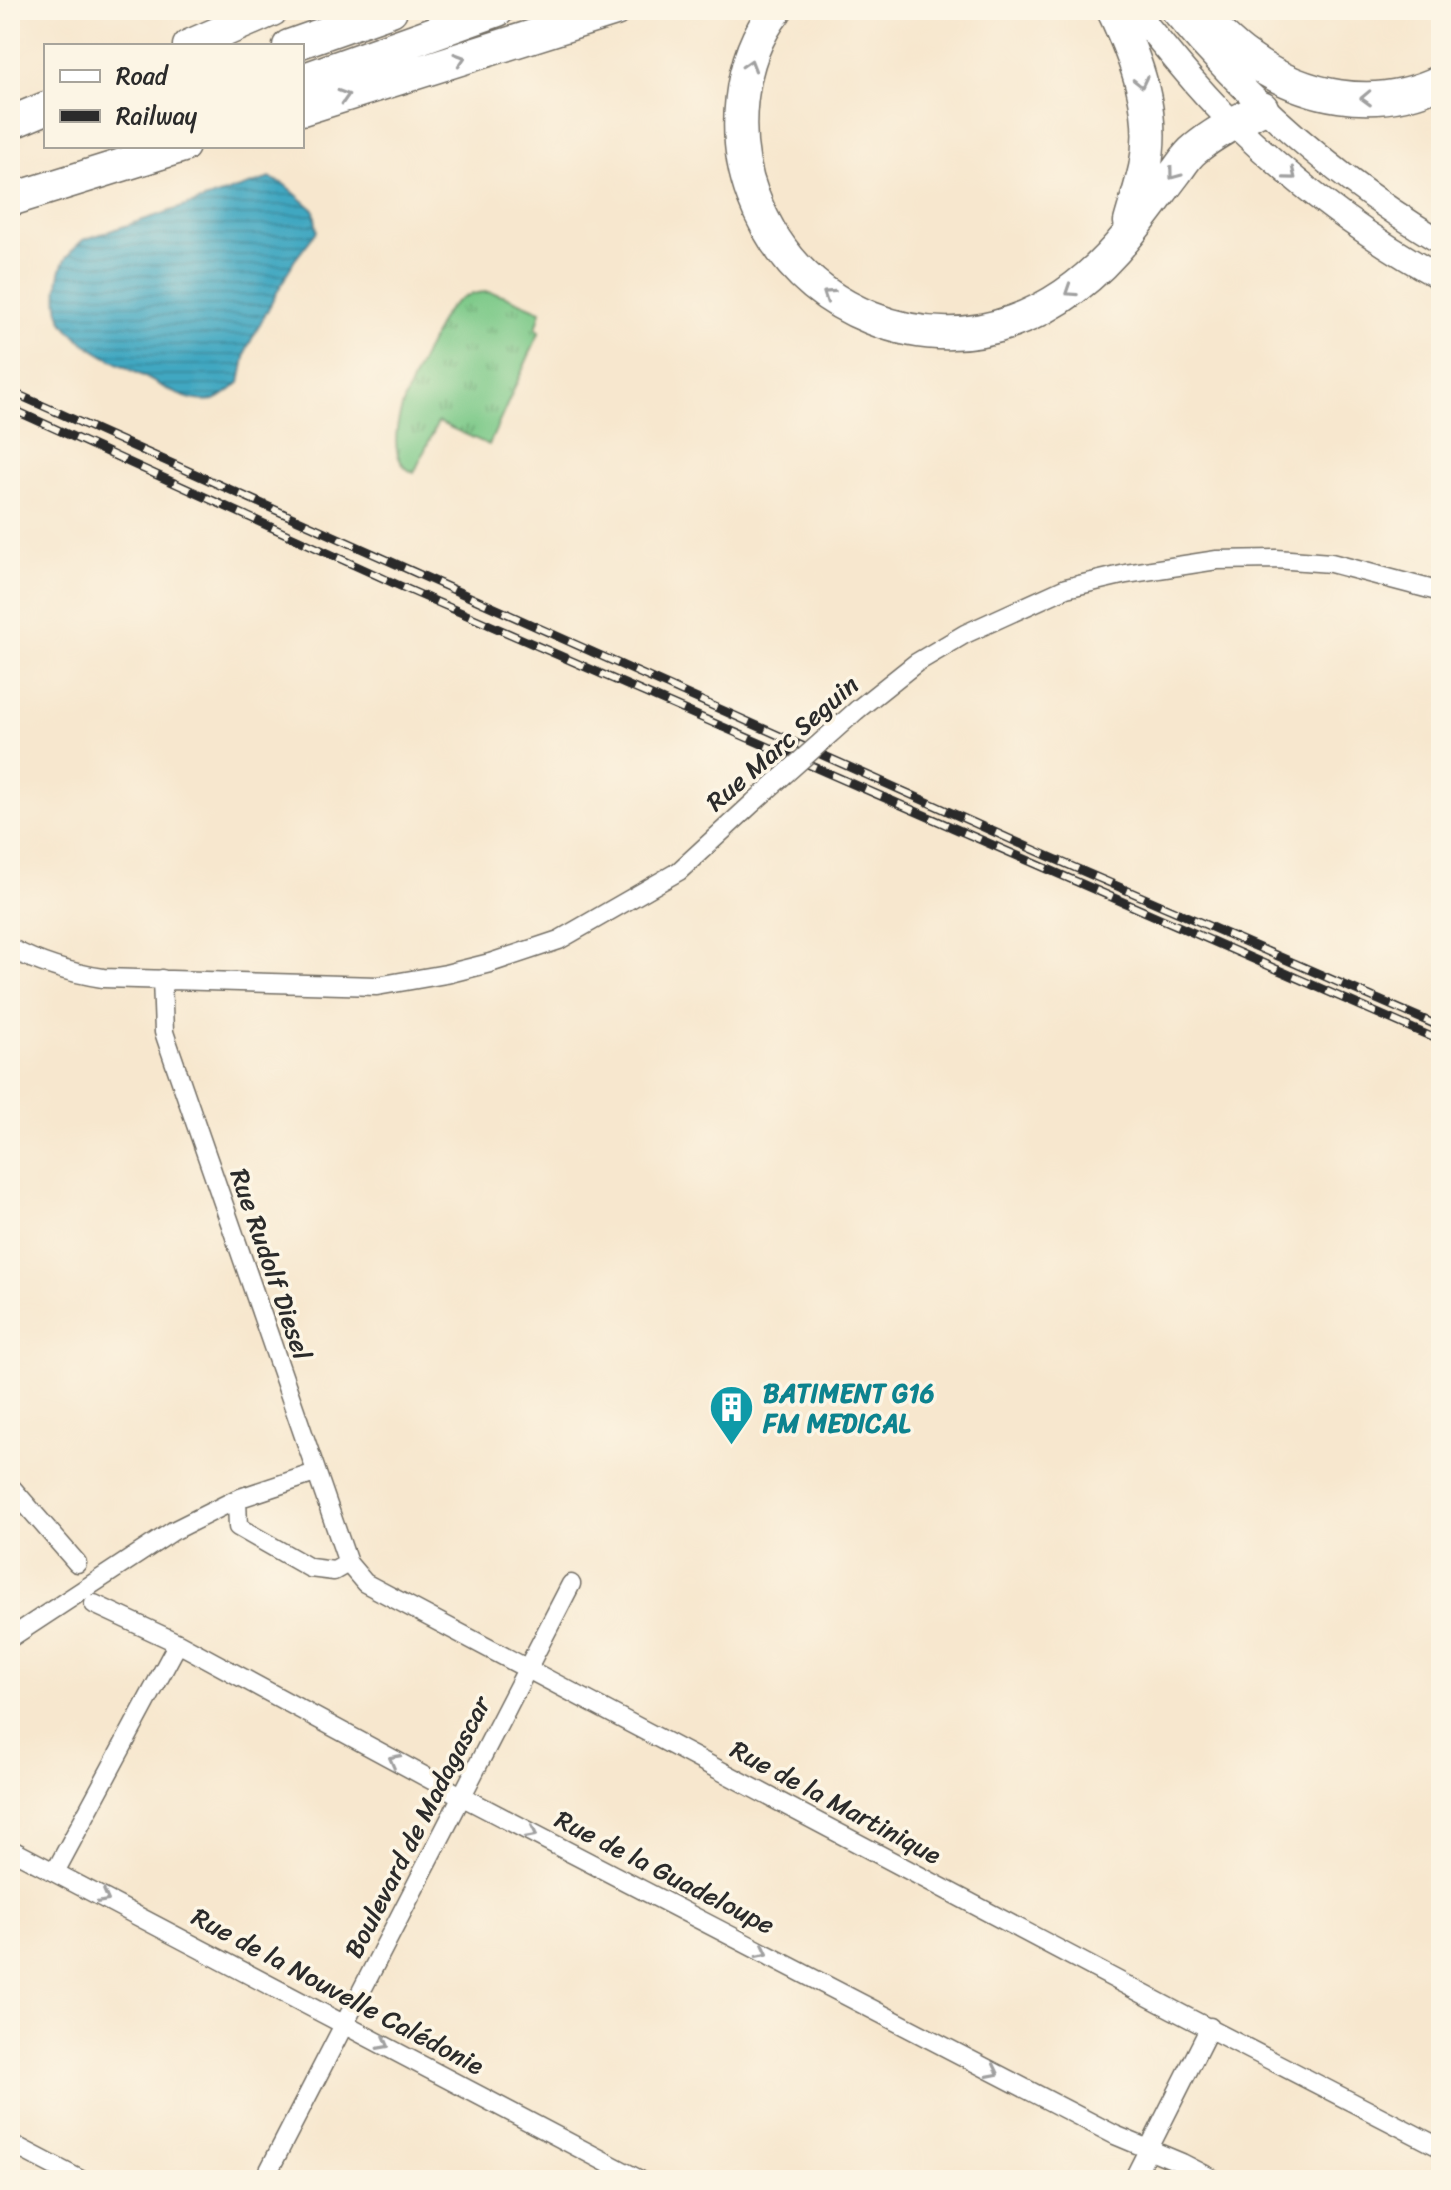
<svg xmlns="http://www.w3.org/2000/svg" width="1451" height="2190" font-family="Sriracha,sans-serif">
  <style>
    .grass { fill: url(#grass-tufts); stroke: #547a5a; stroke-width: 2 }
    .water { fill: url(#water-rules); stroke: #366976; stroke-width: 2 }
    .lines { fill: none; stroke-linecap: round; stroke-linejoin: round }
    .minor-casing { stroke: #726d64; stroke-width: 21 }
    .secondary-casing { stroke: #726d64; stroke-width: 27 }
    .motorway-casing { stroke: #726d64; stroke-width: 35 }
    .minor { stroke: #fff; stroke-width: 18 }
    .secondary { stroke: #fff; stroke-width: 24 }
    .motorway { stroke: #fff; stroke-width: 32 }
    .rail-casing { stroke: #2b2b2b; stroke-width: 9 }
    .rail { stroke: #fcf5e5; stroke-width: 6; stroke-dasharray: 18; stroke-linecap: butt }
    .minor-bridge-casing { stroke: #726d64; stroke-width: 21; stroke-linecap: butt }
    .minor-bridge { stroke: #fff; stroke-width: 18 }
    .oneway { stroke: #a0a0a0 }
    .labels { text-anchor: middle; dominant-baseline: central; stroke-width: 7; stroke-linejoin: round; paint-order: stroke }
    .street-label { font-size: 26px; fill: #2b2b2b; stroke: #fcf5e5 }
    .culture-label { font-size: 26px; font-weight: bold; fill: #0d838f; stroke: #fcf5e5; text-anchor: start }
  </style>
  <defs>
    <pattern id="grass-tufts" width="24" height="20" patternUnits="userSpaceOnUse" patternTransform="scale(2)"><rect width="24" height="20" fill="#7cc988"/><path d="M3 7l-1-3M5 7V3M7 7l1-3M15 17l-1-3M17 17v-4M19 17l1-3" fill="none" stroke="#66a36f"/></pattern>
    <pattern id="water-rules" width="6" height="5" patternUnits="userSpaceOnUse" patternTransform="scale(2)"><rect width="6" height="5" fill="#41a7c1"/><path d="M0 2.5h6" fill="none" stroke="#37889d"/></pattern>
  </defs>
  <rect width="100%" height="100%" fill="#fcf5e5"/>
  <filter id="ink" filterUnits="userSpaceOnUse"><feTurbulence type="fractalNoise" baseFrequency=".0125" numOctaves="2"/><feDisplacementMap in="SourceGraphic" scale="16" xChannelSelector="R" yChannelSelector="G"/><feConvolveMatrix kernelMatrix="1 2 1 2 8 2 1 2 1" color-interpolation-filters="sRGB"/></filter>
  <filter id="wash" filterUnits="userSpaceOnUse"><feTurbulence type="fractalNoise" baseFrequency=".006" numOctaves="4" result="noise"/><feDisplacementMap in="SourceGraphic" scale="32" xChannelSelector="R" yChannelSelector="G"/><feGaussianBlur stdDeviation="1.8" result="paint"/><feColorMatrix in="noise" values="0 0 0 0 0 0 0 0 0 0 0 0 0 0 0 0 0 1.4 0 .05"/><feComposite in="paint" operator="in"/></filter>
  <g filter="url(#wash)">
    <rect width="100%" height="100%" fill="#f7e7ce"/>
    <path class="grass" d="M487,292L503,295L541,311L536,329L540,331L489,445L438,422L414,473C366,451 428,350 442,318C454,300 465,293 487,292Z"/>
    <path class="water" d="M270,178L284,184L314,210L317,231L294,261L247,348L240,383C232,388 222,398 214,400C188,405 161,385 139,374C116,362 72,342 61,317C57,308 57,296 58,286C60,263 66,255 83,240Z"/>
  </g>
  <g filter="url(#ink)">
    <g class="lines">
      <defs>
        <path id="minor" d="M857,710L916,663L965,634L1066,588L1126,574L1217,560L1276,559L1331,563L1441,592
          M10,948C40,964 70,973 103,978L377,986L446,974L490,963L559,940L679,871L755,801
          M162,979L164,1032L167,1041L348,1563
          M10,1486L77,1563
          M237,1499L238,1527L310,1568L334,1571L348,1563L365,1583L1183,2015L1441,2148
          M94,1604L178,1643L463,1797L1115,2135L1182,2163L1215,2180
          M10,1638L173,1531L237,1499L315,1473
          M10,1849L640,2180
          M55,1872L178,1643
          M10,2143L81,2180
          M264,2180L571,1584
          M1133,2180L1210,2027"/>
        <path id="secondary" d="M1134,10C1167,49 1198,90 1235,125C1296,184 1366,237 1441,278
          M1172,10C1249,102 1338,180 1441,242"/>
        <path id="motorway" d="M776,10C737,59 731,138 753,196C775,254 814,295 871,318C971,358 1064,315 1128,235C1144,215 1160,193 1176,172C1182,164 1187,155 1195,149C1215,132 1240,120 1262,108
          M1113,10C1136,59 1157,112 1145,168C1141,186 1135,204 1130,222
          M1195,10C1211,25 1227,43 1245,56C1302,98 1375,113 1441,81
          M189,46L272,10
          M289,46L391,10
          M302,80L498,10
          M302,109L615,10
          M10,123L46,108
          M10,200L183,146"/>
      </defs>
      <use href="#minor" class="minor-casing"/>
      <use href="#secondary" class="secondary-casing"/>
      <use href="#motorway" class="motorway-casing"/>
      <use href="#minor" class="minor"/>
      <use href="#secondary" class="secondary"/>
      <use href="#motorway" class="motorway"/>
      <defs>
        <path id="rail" d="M10,391L1048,856L1441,1027
          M10,408L398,585L1441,1041"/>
      </defs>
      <use href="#rail" class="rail-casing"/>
      <use href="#rail" class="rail"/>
      <defs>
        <path id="minor-bridge" d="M755,801L857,710"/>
      </defs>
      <use href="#minor-bridge" class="minor-bridge-casing"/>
      <use href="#minor-bridge" class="minor-bridge"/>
    </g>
    <defs><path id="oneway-chevron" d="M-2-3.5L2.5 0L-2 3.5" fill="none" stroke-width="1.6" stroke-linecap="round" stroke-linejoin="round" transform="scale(2)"/></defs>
    <g class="oneway">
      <use href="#oneway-chevron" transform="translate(460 59) rotate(-18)"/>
      <use href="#oneway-chevron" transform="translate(750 65) rotate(-73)"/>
      <use href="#oneway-chevron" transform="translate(1141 82) rotate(77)"/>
      <use href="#oneway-chevron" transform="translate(344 96) rotate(-17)"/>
      <use href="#oneway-chevron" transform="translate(1366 98) rotate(178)"/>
      <use href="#oneway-chevron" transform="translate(1174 174) rotate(127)"/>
      <use href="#oneway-chevron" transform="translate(1291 175) rotate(39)"/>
      <use href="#oneway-chevron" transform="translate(1070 291) rotate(147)"/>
      <use href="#oneway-chevron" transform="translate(828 295) rotate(-146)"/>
      <use href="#oneway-chevron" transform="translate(394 1760) rotate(-152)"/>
      <use href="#oneway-chevron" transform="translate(532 1833) rotate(27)"/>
      <use href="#oneway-chevron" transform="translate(104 1898) rotate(28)"/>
      <use href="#oneway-chevron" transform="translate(763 1952) rotate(27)"/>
      <use href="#oneway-chevron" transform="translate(384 2044) rotate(28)"/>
      <use href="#oneway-chevron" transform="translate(994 2072) rotate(27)"/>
    </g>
  </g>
  <defs>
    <symbol id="building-pin" viewBox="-11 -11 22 30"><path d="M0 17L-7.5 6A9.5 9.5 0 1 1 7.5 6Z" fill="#0f9aa8" stroke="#fcf5e5"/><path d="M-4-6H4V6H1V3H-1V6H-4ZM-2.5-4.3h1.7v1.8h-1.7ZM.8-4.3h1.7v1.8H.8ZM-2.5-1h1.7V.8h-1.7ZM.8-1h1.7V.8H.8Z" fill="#fff"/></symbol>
  </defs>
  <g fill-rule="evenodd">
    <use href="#building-pin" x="706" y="1382" width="51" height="69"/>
  </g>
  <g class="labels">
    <g class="street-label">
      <text transform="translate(782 743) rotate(-41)">Rue Marc Seguin</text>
      <text transform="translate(271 1264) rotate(71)">Rue Rudolf Diesel</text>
      <text transform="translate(836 1802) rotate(28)">Rue de la Martinique</text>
      <text transform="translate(417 1827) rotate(-63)">Boulevard de Madagascar</text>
      <text transform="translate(665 1872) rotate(27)">Rue de la Guadeloupe</text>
      <text transform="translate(338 1991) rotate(28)">Rue de la Nouvelle Calédonie</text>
    </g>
    <g class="culture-label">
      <text x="763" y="1393">BATIMENT G16<tspan x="763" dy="30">FM MEDICAL</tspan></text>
    </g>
  </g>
  <rect width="1451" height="2190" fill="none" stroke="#fcf5e5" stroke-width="40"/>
  <rect x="44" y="44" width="260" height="104" fill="#fcf5e5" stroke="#a8a49b" stroke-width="2"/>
  <rect x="60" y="70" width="40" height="12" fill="#ffffff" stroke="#a8a49b" stroke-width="2"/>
  <text x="116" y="84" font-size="24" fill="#2b2b2b">Road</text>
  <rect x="60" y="110" width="40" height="12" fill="#2b2b2b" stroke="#a8a49b" stroke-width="2"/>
  <text x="116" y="124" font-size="24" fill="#2b2b2b">Railway</text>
</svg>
